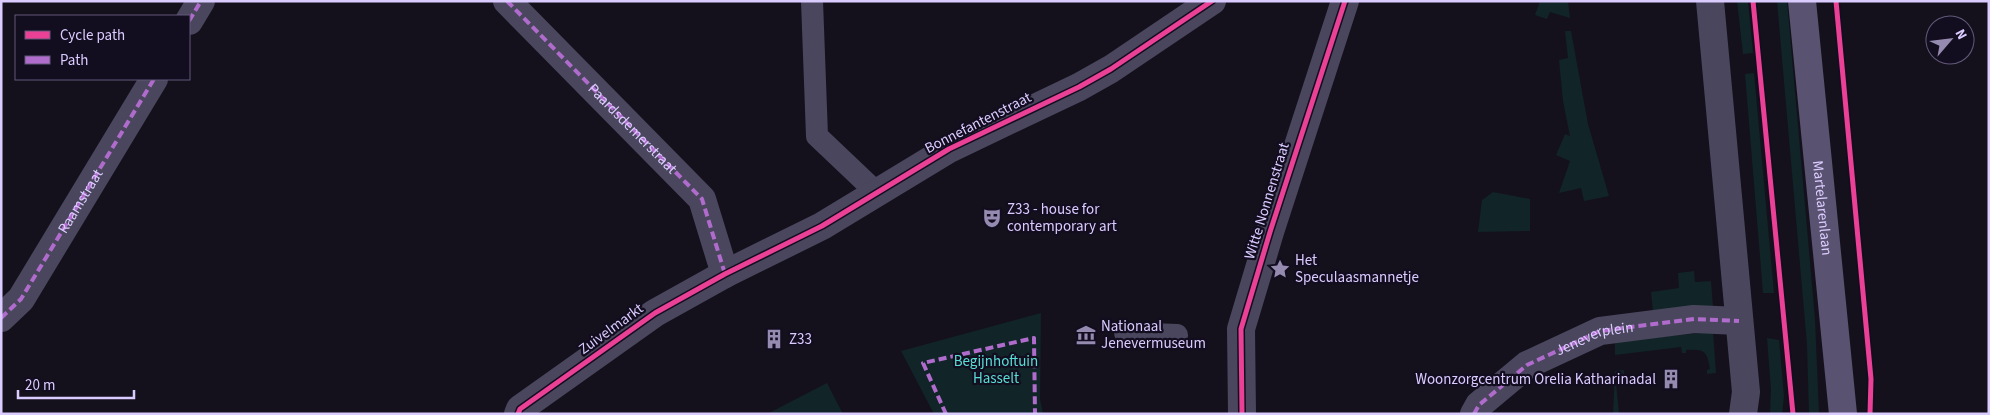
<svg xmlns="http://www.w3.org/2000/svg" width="1990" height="415" font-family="'Source Sans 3',sans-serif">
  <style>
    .green { fill: #112428 }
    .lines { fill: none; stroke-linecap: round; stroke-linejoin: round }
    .service { stroke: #4a465d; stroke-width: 22 }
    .pedestrian { stroke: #4a465d; stroke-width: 28 }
    .minor { stroke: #4a465d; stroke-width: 28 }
    .secondary { stroke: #595270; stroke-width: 28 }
    .quiet { stroke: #b06ccc; stroke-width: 4; stroke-dasharray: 8 4; stroke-linecap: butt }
    .cycleway-casing { stroke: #130d20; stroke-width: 8 }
    .cycleway { stroke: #ea4096; stroke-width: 5 }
    .labels { text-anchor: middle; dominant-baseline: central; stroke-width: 4.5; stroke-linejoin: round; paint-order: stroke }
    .street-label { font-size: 15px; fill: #dbccff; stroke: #130d20 }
    .poi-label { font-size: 15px; fill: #dbccff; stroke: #130d20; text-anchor: start }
    .park-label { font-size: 15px; fill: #58dfd5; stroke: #130d20 }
  </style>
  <rect width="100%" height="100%" fill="#14111c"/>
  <path class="green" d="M1540,1H1568L1570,18L1550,12L1547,19L1535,15Z
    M1737,1H1748L1753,53L1743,54Z
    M1777,1H1787L1815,319L1819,414H1809L1807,345Z
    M1565,31H1571L1588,124L1609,196L1584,201L1581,188L1559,193L1570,161L1556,155L1565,134L1570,136L1563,101L1559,60L1568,58Z
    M1754,73L1774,293H1763L1745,74Z
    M1493,192L1530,199V231L1478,232L1482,200Z
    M1694,271L1695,282L1711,281L1713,307L1653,312L1651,292L1679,288L1678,273Z
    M1041,313L1040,399L1043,414H934L901,351Z
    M1713,332L1716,373L1707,374V370L1710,369C1707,351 1705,349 1686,350V353H1682L1681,347L1615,355V341Z
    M1767,338L1779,340L1784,396L1782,414H1770L1771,389Z
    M1624,370L1625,382L1616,383L1619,414H1613L1615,371Z
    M827,383L843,414H767Z"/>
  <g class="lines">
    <path class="service" d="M812,1L817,136L877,193
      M1125,333L1177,335"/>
    <g class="pedestrian">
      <path d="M189,21L201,1"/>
      <path id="s1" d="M1,318L21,299L154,79"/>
      <path d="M1242,414L1241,329L1270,232L1345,1"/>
      <path d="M1474,414L1479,405L1527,365L1600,331L1694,319L1739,321"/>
    </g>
    <g class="minor">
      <path id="s2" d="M507,1L702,199L725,274"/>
      <path d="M1710,1L1746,392L1743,414"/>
      <path d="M518,414L520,409L655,313L725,274L822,226L949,149L1079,87L1111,69L1212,1"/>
    </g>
    <path class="secondary" id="s3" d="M1802,1L1843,414"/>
    <g class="quiet">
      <path d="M507,1L702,199L725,274"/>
      <path d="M189,21L201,1"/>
      <path d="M1,318L21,299L154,79"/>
      <path d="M946,414L923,363L1034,338L1035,414"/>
      <path id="s4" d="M1474,414L1479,405L1527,365L1600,331L1694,319L1739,321"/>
    </g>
    <defs>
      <path id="cycleway" d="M1753,1L1793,414
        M1836,1L1871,379L1870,414
        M518,414L520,409L655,313L725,274L822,226L949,149L1079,87L1111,69L1212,1
        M1242,414L1241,329L1270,232L1345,1"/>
    </defs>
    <use href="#cycleway" class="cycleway-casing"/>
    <use href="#cycleway" class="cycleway"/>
  </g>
  <defs>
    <symbol id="theatre-bare" viewBox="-9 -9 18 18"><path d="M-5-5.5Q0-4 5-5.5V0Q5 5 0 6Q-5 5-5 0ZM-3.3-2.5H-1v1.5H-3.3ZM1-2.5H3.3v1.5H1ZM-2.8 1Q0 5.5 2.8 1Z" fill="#958bb0" stroke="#130d20" stroke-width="2.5" paint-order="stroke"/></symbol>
    <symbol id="sight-bare" viewBox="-9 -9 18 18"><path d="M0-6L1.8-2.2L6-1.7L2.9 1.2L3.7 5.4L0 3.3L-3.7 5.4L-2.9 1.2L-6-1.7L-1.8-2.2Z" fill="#958bb0" stroke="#130d20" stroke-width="2.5" paint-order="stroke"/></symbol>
    <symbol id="museum-bare" viewBox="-9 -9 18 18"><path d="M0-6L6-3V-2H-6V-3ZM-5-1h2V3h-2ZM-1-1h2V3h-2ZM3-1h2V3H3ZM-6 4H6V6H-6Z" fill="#958bb0" stroke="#130d20" stroke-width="2.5" paint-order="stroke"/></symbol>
    <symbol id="building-bare" viewBox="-9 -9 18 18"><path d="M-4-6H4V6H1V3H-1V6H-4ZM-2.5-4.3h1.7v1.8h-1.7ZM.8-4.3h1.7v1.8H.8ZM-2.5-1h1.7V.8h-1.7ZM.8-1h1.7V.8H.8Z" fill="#958bb0" stroke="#130d20" stroke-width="2.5" paint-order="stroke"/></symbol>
  </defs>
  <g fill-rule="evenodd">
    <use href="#theatre-bare" x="978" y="204" width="28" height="28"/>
    <use href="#sight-bare" x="1266" y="255" width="28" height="28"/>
    <use href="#museum-bare" x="1072" y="321" width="28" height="28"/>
    <use href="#building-bare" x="760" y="325" width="28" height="28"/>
    <use href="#building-bare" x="1657" y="365" width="28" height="28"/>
  </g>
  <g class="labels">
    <g class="street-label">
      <text transform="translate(978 123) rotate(-27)">Bonnefantenstraat</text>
      <text stroke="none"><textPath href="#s2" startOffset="179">Paardsdemerstraat</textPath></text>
      <text stroke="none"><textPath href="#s1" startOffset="142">Raamstraat</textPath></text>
      <text transform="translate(1267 201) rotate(-73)">Witte Nonnenstraat</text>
      <text stroke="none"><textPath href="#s3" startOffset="208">Martelarenlaan</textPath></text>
      <text transform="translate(611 329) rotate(-36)">Zuivelmarkt</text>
      <text stroke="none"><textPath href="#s4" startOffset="146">Jeneverplein</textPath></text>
    </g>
    <g class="poi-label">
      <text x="1007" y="209">Z33 - house for<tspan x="1007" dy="17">contemporary art</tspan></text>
      <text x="1295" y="260">Het<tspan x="1295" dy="17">Speculaasmannetje</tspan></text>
      <text x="1101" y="326">Nationaal<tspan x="1101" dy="17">Jenevermuseum</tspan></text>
      <text x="789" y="339">Z33</text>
      <text x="1656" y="379" text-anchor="end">Woonzorgcentrum Orelia Katharinadal</text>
    </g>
    <g class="park-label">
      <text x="996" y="361">Begijnhoftuin<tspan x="996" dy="17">Hasselt</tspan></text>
    </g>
  </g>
  <rect width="1990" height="415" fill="none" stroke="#dbccff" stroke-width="5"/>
  <rect x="15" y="15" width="175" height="65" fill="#130d20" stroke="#635979"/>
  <rect x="25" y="31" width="25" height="8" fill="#ea4096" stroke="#635979"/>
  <text x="60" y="40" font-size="15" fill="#dbccff">Cycle path</text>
  <rect x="25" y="56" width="25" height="8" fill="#b06ccc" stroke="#635979"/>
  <text x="60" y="65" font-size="15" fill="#dbccff">Path</text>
  <g transform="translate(1950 40) rotate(62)"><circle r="24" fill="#130d20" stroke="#635979"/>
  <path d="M0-4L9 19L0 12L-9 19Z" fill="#958bb0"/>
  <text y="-8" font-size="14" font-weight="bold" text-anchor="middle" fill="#dbccff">N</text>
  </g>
  <path d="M18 390v8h116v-8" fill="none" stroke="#dbccff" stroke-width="2.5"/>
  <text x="25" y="390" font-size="15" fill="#dbccff" stroke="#130d20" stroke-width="4" paint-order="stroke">20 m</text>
</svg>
